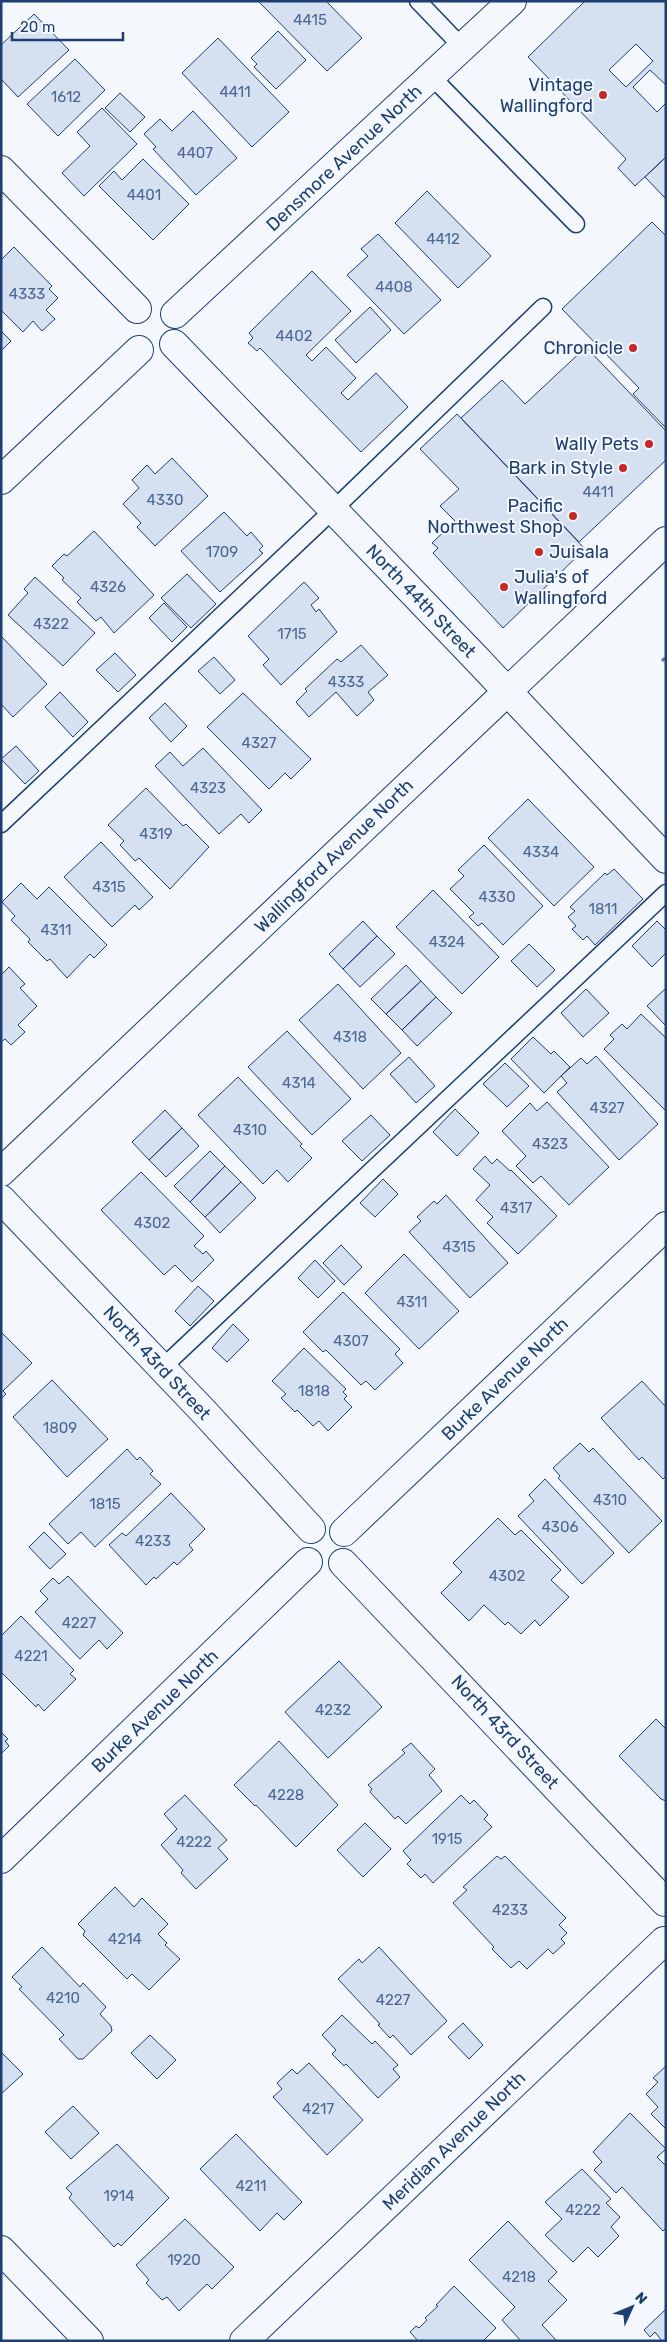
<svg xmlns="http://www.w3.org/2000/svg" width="667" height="2342" font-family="Rubik,sans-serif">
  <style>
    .building { fill: #d5e0f0; stroke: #1d3f73; fill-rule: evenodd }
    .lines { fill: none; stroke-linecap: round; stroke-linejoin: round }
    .service-casing { stroke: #1d3f73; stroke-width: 19 }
    .minor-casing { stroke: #1d3f73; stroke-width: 30 }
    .tertiary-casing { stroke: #1d3f73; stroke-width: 30 }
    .path { stroke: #5e769c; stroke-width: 3; stroke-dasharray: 4 2.5; stroke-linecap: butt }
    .service { stroke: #f4f7fb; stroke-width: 16 }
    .minor { stroke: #f4f7fb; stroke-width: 28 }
    .tertiary { stroke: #f4f7fb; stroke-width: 28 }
    .poi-dot { fill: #c62828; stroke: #f4f7fb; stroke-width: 2 }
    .labels { text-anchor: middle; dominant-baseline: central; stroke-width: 4; stroke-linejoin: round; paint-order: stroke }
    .number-label { font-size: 15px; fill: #4b6792 }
    .poi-label { font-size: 18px; fill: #1d3f73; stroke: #f4f7fb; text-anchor: end }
    .street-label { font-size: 18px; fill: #1d3f73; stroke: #f4f7fb }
  </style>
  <rect width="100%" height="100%" fill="#f4f7fb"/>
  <path class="building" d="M258,1H326L362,38L327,71Z
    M585,1H666V85L650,70L633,87L657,112L666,103V157L635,186L618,168L626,159L528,57ZM636,44L653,61L626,87L609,70Z
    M34,14L69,50L18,97L1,79V45Z
    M278,31L306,60L276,89L254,67L257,64L251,58Z
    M218,38L289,112L252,147L182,73Z
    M75,59L105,90L58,136L27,104Z
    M120,93L145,117L130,132L105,108Z
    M102,108L137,144L84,196L62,173L90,146L77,132Z
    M193,111L237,158L196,195L153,149L156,147L144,134L160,119L172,131Z
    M666,157V199L645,177Z
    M143,159L189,204L153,240L99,186L114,171L122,180Z
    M427,191L491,256L458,288L395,223Z
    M652,222L666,236V428L633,394L639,388L562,309Z
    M378,234L441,300L404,334L347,275L368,256L361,249Z
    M14,247L52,286L49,289L58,298L46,310L55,319L42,331L33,321L23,332L1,310V260Z
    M312,271L351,311L306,355L312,361L326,347L356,378L341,393L348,400L376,373L408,407L361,452L260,348L257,351L248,343L253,338L249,333Z
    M370,307L391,330L356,363L335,340Z
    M1,331L11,341L1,351Z
    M586,347L666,431V460L579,542L461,418L502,380L525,404Z
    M457,414L585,549L503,628L433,553L438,548L432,543L455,521L440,506L459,489L420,449Z
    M172,458L208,496L155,546L137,527L141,523L123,504L139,488L132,480L147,465L155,474Z
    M224,512L247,536L251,532L263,546L259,550L263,553L220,592L181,551Z
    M94,531L154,595L114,633L101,617L96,621L77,602L81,598L62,580L64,578L52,566L64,554L67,556Z
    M187,574L216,604L191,628L161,598Z
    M35,577L95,633L63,666L8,615L28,593L24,589Z
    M304,582L319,598L311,605L316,612L319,609L337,632L281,685L263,665L269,659L248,636Z
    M164,603L187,627L172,642L149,618Z
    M1,636L47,684L13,717L1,704Z
    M361,645L388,675L368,692L374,700L357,716L336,692L309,717L296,702L307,691L305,689L337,659L341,662Z
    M115,653L136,675L118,692L96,670Z
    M214,657L235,680L220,694L198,671Z
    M60,692L88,722L73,737L45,707Z
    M243,693L311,759L291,779L285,773L269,789L207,727Z
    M165,703L187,726L171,742L149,718Z
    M16,746L39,771L25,784L1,759Z
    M203,748L262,810L249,823L241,814L219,834L155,766L170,752L183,766Z
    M146,788L183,826L186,824L209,847L170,889L139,858L135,861L120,845L124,841L108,825Z
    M528,799L594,867L554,906L488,838Z
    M101,842L153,897L139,910L135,905L112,927L64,877Z
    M484,845L543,906L503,945L482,923L478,926L469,917L474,913L450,889L464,876L458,870Z
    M614,869L643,899L595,945L587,936L583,940L572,929L576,926L568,917L575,911L570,907L605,873L607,875Z
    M21,883L37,899L49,887L107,945L94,958L90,954L67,978L50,959L47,961L28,942L30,939L11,920L15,916L2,902Z
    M433,890L499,957L462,994L396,927Z
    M363,921L377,936L343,969L329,954Z
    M657,921L666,930V953L652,967L632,946Z
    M377,936L395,954L360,987L343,969Z
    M529,944L555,970L537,987L511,961Z
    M406,965L421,981L386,1014L371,999Z
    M9,967L25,984L20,988L37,1006L18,1025L25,1032L11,1045L5,1039L1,1042V975Z
    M421,981L436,997L402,1030L386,1014Z
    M338,984L401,1053L363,1089L299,1020Z
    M666,988V1026L647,1006Z
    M586,989L609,1013L583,1037L561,1013Z
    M436,997L452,1013L417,1046L402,1030Z
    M641,1014L666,1038V1111L604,1049L614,1039L610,1035L622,1024L627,1029Z
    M287,1031L351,1099L312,1135L248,1067Z
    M533,1037L551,1054L554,1051L570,1067L544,1093L511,1059Z
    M596,1056L658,1124L619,1160L557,1092L567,1083L561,1076L581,1058L587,1064Z
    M409,1057L435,1086L416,1103L390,1074Z
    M505,1063L529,1086L507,1107L483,1084Z
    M238,1077L302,1144L300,1146L312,1158L288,1182L277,1170L263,1184L198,1115Z
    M547,1102L609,1167L569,1205L541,1176L533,1183L516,1166L526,1156L502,1131L530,1103L537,1111Z
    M455,1109L479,1133L457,1156L433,1132Z
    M165,1110L182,1128L149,1160L132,1142Z
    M371,1115L390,1135L362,1161L342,1141Z
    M182,1128L199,1146L166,1177L149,1160Z
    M210,1151L225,1166L190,1202L174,1186Z
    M485,1156L492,1164L497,1159L510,1171L511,1170L557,1216L518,1254L487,1223L493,1217L476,1200L490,1185L473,1169Z
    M225,1166L241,1182L205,1217L190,1202Z
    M141,1172L204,1236L194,1246L203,1254L206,1251L214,1260L192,1282L175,1265L164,1275L101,1210Z
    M383,1179L398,1194L375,1217L360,1203Z
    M241,1182L256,1198L220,1233L205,1217Z
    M446,1195L508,1263L470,1298L409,1232L421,1221L417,1217L434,1201L437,1204Z
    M341,1245L362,1267L344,1285L323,1263Z
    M404,1254L459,1311L419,1349L365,1293Z
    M315,1260L335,1281L318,1298L298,1278Z
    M198,1286L214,1301L190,1326L175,1311Z
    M343,1292L400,1349L395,1354L403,1363L375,1390L366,1381L361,1385L326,1350L323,1352L303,1332Z
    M233,1324L249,1340L227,1362L212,1348Z
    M1,1332L32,1363L3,1391L6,1394L1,1399Z
    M304,1348L346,1389L343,1392L347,1396L344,1399L352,1407L328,1431L319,1421L313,1426L297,1410L295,1412L281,1398L286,1394L272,1381Z
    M52,1380L108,1439L67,1477L13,1417Z
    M642,1381L666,1407V1476L663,1479L642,1457L639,1460L601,1418Z
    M580,1443L589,1452L593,1448L662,1521L629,1553L558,1478L560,1476L553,1468Z
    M127,1449L137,1460L140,1457L153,1471L150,1474L161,1484L95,1547L81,1532L68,1544L49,1524Z
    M545,1479L614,1553L582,1584L518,1516L534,1501L529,1495Z
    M171,1493L205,1529L189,1545L193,1550L177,1565L174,1562L156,1579L154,1577L146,1585L109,1545L122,1533L126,1536Z
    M498,1518L515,1535L521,1530L561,1570L551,1580L569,1597L540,1626L535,1620L521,1634L508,1622L505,1625L484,1605L469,1621L441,1593L462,1572L453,1563Z
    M44,1532L66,1554L50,1569L29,1547Z
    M68,1576L123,1633L107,1649L99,1640L80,1659L35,1612L48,1599L40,1591L53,1578L59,1584Z
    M21,1616L74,1670L70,1674L76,1679L44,1711L38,1704L36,1707L1,1672V1636Z
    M339,1661L382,1707L328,1758L285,1712Z
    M656,1719L666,1729V1801L661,1799L619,1756Z
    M1,1732L8,1739L5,1741L9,1746L1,1754Z
    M279,1741L338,1805L296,1847L256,1805L255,1806L234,1785Z
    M411,1743L435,1769L429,1775L442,1791L406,1824L398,1816L395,1819L370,1792L372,1789L368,1785L405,1753L402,1750Z
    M185,1795L227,1840L218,1848L228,1859L196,1889L181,1873L183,1870L161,1845L177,1829L164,1814Z
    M461,1795L470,1804L474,1800L488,1815L484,1819L492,1827L433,1883L425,1874L421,1878L407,1864L411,1860L403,1851Z
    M365,1823L391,1849L363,1877L337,1850Z
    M497,1856L501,1859L505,1856L566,1918L559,1925L567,1933L561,1939L565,1943L553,1954L548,1949L527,1969L519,1961L511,1968L492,1949L494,1947L453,1903L467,1890L463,1887Z
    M115,1887L134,1907L142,1898L168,1924L158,1934L167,1943L165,1945L180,1959L149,1990L132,1974L127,1979L83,1935L85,1931L78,1924Z
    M42,1947L80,1987L83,1983L106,2007L100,2014L111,2026L112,2031L83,2059H78L59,2039L64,2035L19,1989L22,1987L12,1977Z
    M379,1947L447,2021L411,2055L393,2035L390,2038L378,2025L380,2024L338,1979L359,1959L362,1963Z
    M342,2015L372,2044L375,2041L398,2065L393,2069L400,2077L378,2098L346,2064L344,2066L332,2054L336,2050L322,2035Z
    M463,2023L483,2045L469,2059L448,2037Z
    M150,2035L176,2060L157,2079L131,2053Z
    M1,2052L23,2074L1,2094Z
    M309,2063L363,2120L327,2155L273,2097L282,2089L277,2083L292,2069L297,2074Z
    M666,2066V2129L651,2114L658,2107L646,2094L658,2082L653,2078Z
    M73,2106L99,2133L71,2159L45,2132Z
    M630,2113L666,2149L657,2157L666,2166V2228L663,2231L622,2187L616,2193L594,2170L602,2162L593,2152Z
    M236,2134L302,2202L284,2220L277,2213L260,2231L200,2169Z
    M117,2144L169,2198L121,2246L118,2243L114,2247L69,2198L72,2194L66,2188Z
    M582,2169L611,2199L606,2203L620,2217L611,2227L619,2236L598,2257L588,2247L573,2262L545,2235L562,2219L545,2202Z
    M185,2219L234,2267L212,2289L207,2284L179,2311L167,2297L162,2300L146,2283L149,2280L136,2265Z
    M508,2221L557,2272L548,2281L567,2300L542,2325L557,2341H521L502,2320L515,2307L469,2260Z
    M454,2286L496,2328L483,2341H418L410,2332L416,2326L419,2328L427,2320L425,2318L438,2306L436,2305Z
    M666,2309V2341H662L655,2332L650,2337L644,2330Z"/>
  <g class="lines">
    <defs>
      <path id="service" d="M418,1L463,48
        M432,77L576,224
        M1,824L333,510L543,307
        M162,1368L666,893"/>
      <path id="minor" d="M1,170L137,309
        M175,314L512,1
        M174,344L471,653L666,859
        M1,480L139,350
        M1,1199L205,1413L311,1529
        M344,1532L666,1226
        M343,1563L665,1902
        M1,1859L308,1562
        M1,2250L89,2341
        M244,2341L664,1941"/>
      <path id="tertiary" d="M1,1172L666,541"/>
    </defs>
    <use href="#service" class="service-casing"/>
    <use href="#minor" class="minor-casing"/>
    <use href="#tertiary" class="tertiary-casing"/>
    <path class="path" d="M662,661L666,657"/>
    <use href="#service" class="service"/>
    <use href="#minor" class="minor"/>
    <use href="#tertiary" class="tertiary"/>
  </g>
  <g class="poi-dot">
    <circle cx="603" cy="95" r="5"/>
    <circle cx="633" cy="348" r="5"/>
    <circle cx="649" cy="444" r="5"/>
    <circle cx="623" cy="468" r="5"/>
    <circle cx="573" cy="516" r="5"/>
    <circle cx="539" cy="552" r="5"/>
    <circle cx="504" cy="587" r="5"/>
  </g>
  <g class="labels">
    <g class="number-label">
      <text x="310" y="20">4415</text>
      <text x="235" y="92">4411</text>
      <text x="66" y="97">1612</text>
      <text x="195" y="153">4407</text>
      <text x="144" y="195">4401</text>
      <text x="443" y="239">4412</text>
      <text x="394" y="287">4408</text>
      <text x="27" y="294">4333</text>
      <text x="294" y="336">4402</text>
      <text x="598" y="492">4411</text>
      <text x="165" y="500">4330</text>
      <text x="222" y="552">1709</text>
      <text x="108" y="587">4326</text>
      <text x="51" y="624">4322</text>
      <text x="292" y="634">1715</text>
      <text x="346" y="682">4333</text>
      <text x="259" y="743">4327</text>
      <text x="208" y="788">4323</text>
      <text x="156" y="834">4319</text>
      <text x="541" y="852">4334</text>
      <text x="109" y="887">4315</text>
      <text x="497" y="897">4330</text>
      <text x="603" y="909">1811</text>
      <text x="56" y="930">4311</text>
      <text x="447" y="942">4324</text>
      <text x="350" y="1037">4318</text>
      <text x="299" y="1083">4314</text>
      <text x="607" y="1108">4327</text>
      <text x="250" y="1130">4310</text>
      <text x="550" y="1144">4323</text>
      <text x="516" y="1208">4317</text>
      <text x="152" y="1223">4302</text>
      <text x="459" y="1247">4315</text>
      <text x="412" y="1302">4311</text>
      <text x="351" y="1341">4307</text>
      <text x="314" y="1391">1818</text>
      <text x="60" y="1428">1809</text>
      <text x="610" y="1500">4310</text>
      <text x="105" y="1504">1815</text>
      <text x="560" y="1527">4306</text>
      <text x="153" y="1541">4233</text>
      <text x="507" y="1576">4302</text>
      <text x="79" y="1623">4227</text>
      <text x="31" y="1656">4221</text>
      <text x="333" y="1710">4232</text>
      <text x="286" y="1795">4228</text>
      <text x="447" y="1839">1915</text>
      <text x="194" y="1842">4222</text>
      <text x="510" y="1910">4233</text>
      <text x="125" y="1939">4214</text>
      <text x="63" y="1998">4210</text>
      <text x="393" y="2000">4227</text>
      <text x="318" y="2109">4217</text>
      <text x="251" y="2186">4211</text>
      <text x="119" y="2196">1914</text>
      <text x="583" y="2210">4222</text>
      <text x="184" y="2260">1920</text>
      <text x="519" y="2277">4218</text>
    </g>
    <g class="poi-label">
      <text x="593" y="85">Vintage<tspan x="593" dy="21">Wallingford</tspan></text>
      <text x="623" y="348">Chronicle</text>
      <text x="639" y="444">Wally Pets</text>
      <text x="613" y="468">Bark in Style</text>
      <text x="563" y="506">Pacific<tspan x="563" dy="21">Northwest Shop</tspan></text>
      <text x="549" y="552" text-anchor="start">Juisala</text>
      <text x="514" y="577" text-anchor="start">Julia's of<tspan x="514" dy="21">Wallingford</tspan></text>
    </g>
    <g class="street-label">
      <text transform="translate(344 158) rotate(-43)">Densmore Avenue North</text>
      <text transform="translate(421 601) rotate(46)">North 44th Street</text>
      <text transform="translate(334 856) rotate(-44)">Wallingford Avenue North</text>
      <text transform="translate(157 1363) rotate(47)">North 43rd Street</text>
      <text transform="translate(505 1379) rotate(-44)">Burke Avenue North</text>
      <text transform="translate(155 1711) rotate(-44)">Burke Avenue North</text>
      <text transform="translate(505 1732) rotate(47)">North 43rd Street</text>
      <text transform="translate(454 2141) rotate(-44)">Meridian Avenue North</text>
    </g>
  </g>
  <rect width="667" height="2342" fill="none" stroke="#1d3f73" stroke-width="5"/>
  <g transform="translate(632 2307) rotate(46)" stroke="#f4f7fb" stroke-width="4" paint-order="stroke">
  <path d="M0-4L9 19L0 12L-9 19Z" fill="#1d3f73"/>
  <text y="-8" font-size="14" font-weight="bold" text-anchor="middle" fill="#1d3f73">N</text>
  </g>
  <path d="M12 32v8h111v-8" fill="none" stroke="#1d3f73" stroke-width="2.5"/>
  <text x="20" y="32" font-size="15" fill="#1d3f73" stroke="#f4f7fb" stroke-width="4" paint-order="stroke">20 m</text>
</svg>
